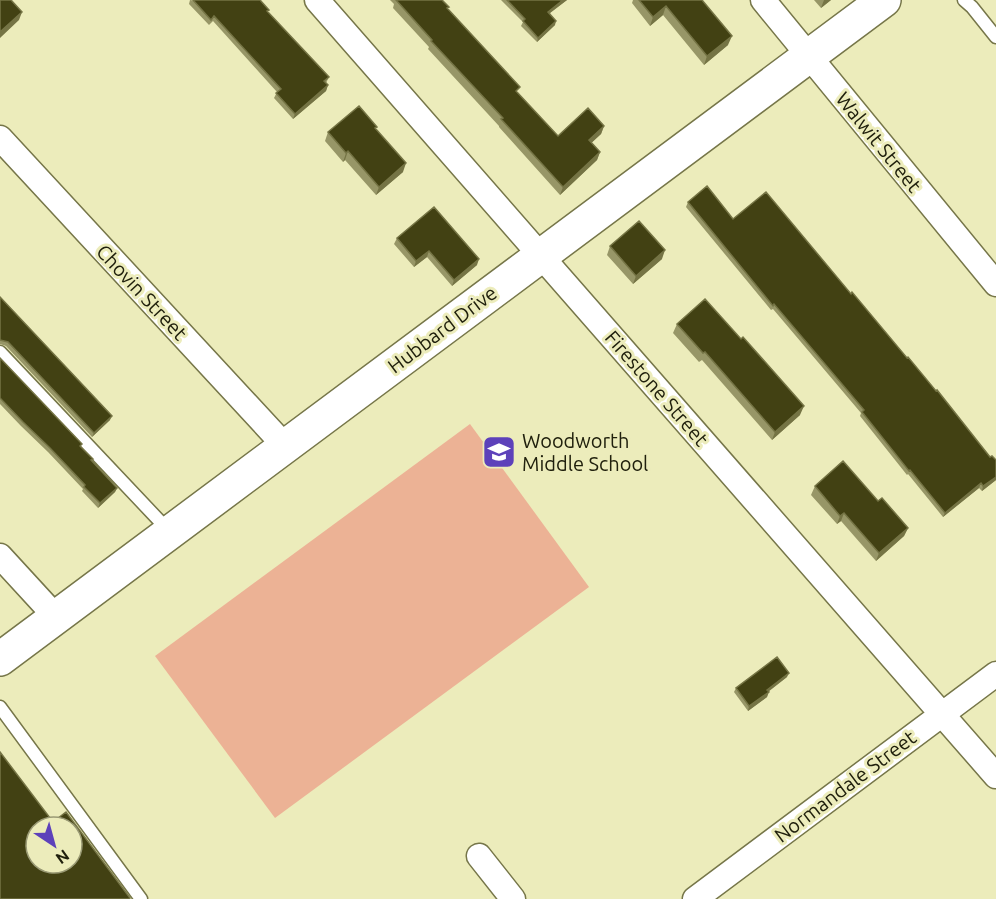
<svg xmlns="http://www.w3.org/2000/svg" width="996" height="899" font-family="Ubuntu,sans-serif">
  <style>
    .green { fill: #ecb295 }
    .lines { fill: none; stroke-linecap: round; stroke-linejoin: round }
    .lane-casing { stroke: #767649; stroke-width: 15 }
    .street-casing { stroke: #767649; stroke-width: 27 }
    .secondary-casing { stroke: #767649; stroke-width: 36 }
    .lane { stroke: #fff; stroke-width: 12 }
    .street { stroke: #fff; stroke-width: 24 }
    .secondary { stroke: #fff; stroke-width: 33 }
    .wall { fill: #979667 }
    .shaded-wall { fill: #757445 }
    .building { fill: #424113; stroke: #757445; stroke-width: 1.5; fill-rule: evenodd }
    .labels { text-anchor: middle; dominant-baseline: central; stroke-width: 6; stroke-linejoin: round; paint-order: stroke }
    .street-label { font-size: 20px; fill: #20200d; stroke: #ececbb }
    .poi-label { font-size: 20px; fill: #20200d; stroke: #ececbb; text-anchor: start }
  </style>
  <rect width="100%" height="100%" fill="#ececbb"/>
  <path class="green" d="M470,424L589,587L275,818L155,656Z"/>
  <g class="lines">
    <defs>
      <path id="lane" d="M964,0L972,7L996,37
        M0,352L169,531
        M0,707L141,899"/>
      <path id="street" d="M317,0L996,776
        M763,0L996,284
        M0,138L285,446
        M0,556L56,617
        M479,856L513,899
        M695,899L996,674"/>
      <path id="secondary" d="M0,659L884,0"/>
    </defs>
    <use href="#lane" class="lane-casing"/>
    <use href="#street" class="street-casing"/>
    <use href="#secondary" class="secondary-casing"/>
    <use href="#lane" class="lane"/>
    <use href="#street" class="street"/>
    <use href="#secondary" class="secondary"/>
  </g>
  <path class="wall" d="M190,0L268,12L329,77L326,83L328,85L326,91L293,119L274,98L277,92L213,21L209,25L189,4Z
    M390,0H442L448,9L518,93L558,136L604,126L601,134L591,143L600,152L597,160L560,195L499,127V126L428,49L429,47L393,8L394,4Z
    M501,0H567L550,13L555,25L537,42L521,26L523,22Z
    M633,0H702L728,45L704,65L663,15L650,26L632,3Z
    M814,0H831L821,8Z
    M376,129L403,172L376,195L345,160L343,162L325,141L328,132Z
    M688,202L733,219L851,294L990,457L996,460V480L982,491L979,488L943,517L908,474L907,475L860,416L861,413L773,309L771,310L686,207Z
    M397,238L477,265L452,286L427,257L414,267L394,244Z
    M610,246L662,259L633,284L607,255Z
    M0,297L110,420L92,437L6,346L0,344Z
    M677,324L800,415L772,440L702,360L699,362L673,333Z
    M0,358L93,459L92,461L117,488L115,492L98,508L82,491L83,489L48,452L21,426L0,404Z
    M815,486L878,501L908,528L904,536L876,561L841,521L837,524L811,495Z
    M787,677L768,692L767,697L748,711L734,692L736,688Z"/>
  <path class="shaded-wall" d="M563,0H567L546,16L548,12Z
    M824,0H831L821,8Z
    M666,6L663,15L650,26L653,17Z
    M22,12L19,20L0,38V32Z
    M556,21L555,25L537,42L538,38Z
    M732,36L728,45L704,65L707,56Z
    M328,85L326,91L293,119L295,114Z
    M604,126L601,134L586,148L589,140Z
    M348,151L345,160L343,162L346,153Z
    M600,152L597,160L560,195L563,187Z
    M406,163L403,172L376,195L379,187Z
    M665,250L662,259L633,284L636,276Z
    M429,251L427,257L414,267L416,261Z
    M479,259L477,265L452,286L454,280Z
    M804,406L800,415L772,440L775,432Z
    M112,416L110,420L92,437L94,433Z
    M996,477V480L982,491L983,486Z
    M981,483L979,488L943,517L945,513Z
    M117,488L115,492L98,508L100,503Z
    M844,513L841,521L837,524L840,516Z
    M908,528L904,536L876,561L879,553Z
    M789,673L787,677L765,694L767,690Z
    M769,692L767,697L748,711L749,706Z"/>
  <path class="building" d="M0,0H11L22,12L0,32Z
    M193,0H260L269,10L267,11L329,77L324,81L328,85L295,114L276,93L281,89L214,16L211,20Z
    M396,0H442L449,7L447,8L520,87L516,91L558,136L588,108L604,126L589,140L600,152L563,187L501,119L503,118L431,41L432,40Z
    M507,0H563L548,12L556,21L538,38L523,21L525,19Z
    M639,0H702L732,36L707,56L666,6L653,17Z
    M359,106L377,127L375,128L406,163L379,187L348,151L346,153L328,132Z
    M707,186L733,219L766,192L851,294L852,292L907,358L908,357L936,391L937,390L990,457L992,456L996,460V477L983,486L981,483L945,513L910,470L909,471L862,412L864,410L774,304L773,306L688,202Z
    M434,207L479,259L454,280L429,251L416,261L397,238Z
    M639,221L665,250L636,276L610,246Z
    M0,297L112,416L94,433L8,342L0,340Z
    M705,299L741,339L743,337L804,406L775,432L705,352L703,353L677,324Z
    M0,358L82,444L80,446L93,459L91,460L117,488L100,503L84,487L85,485L50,448L23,422L0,398Z
    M843,461L878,501L882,498L908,528L879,553L844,513L840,516L815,486Z
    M777,657L789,673L767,690L769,692L749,706L736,688Z
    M0,752L53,822L66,812L130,898L129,899H0ZM36,827H72V863H36Z"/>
  <defs>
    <symbol id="school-square" viewBox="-11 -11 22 22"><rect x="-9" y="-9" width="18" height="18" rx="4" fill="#5d41ba" stroke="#ececbb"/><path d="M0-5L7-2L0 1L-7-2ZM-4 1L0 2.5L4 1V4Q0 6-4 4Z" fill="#fff"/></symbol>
  </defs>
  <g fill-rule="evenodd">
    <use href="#school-square" x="480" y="433" width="38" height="38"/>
  </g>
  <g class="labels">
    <g class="street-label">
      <text transform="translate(879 142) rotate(51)">Walwit Street</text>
      <text transform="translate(142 292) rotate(47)">Chovin Street</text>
      <text transform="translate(442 329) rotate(-37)">Hubbard Drive</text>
      <text transform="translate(657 388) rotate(49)">Firestone Street</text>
      <text transform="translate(845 786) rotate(-37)">Normandale Street</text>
    </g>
    <g class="poi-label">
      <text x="522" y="440">Woodworth<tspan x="522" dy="23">Middle School</tspan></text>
    </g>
  </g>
  <g transform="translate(54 845) rotate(144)"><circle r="28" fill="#ececbb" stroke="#9a9a75" stroke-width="1.5"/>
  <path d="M0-4.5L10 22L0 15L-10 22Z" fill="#5d41ba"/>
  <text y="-9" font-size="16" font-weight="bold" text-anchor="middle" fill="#20200d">N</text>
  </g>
</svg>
